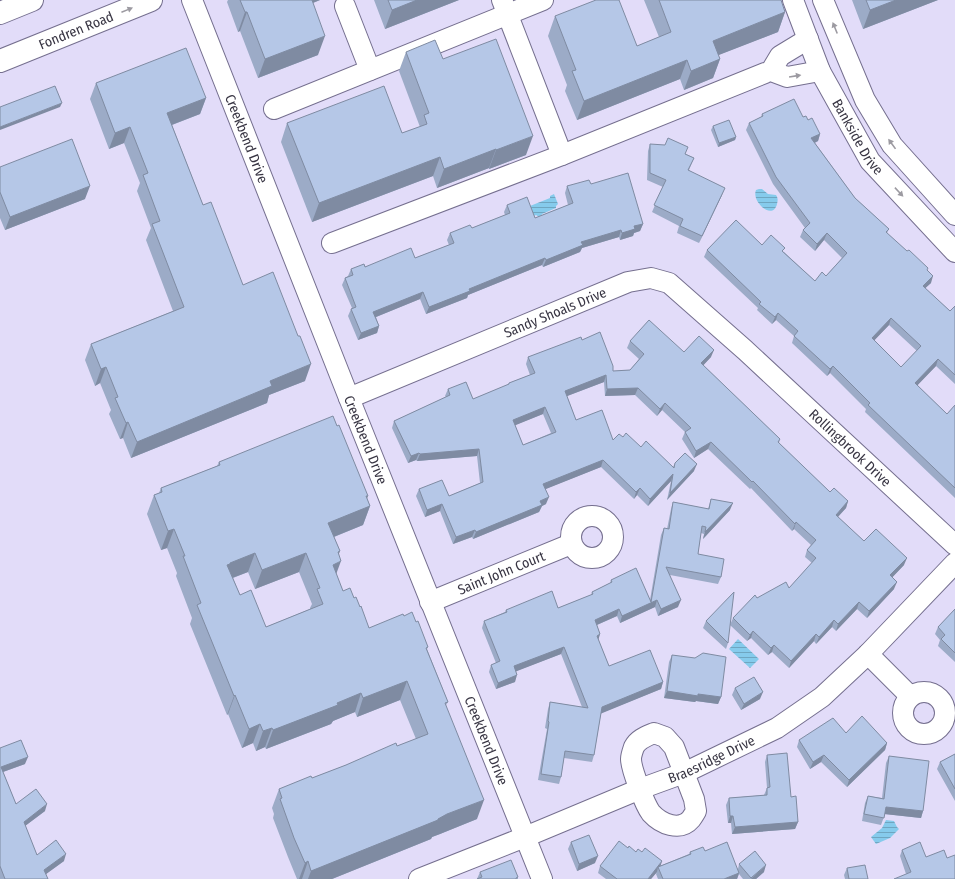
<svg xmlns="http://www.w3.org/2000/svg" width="955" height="879" font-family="'Fira Sans Condensed',sans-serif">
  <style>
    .water { fill: url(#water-rules) }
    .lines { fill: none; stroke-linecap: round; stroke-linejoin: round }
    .minor-casing { stroke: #756f8f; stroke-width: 22 }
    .major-casing { stroke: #756f8f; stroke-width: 24 }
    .minor { stroke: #fff; stroke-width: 20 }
    .major { stroke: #fff; stroke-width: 22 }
    .wall { fill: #9cabc7; fill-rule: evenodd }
    .shaded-wall { fill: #7f8ba2 }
    .building { fill: #b5c7e7; stroke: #7f8ba2; fill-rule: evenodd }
    .oneway { fill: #9c9aa1 }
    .labels { text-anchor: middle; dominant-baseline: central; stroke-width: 3; stroke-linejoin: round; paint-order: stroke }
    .street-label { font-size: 14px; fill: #383543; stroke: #e2dcf9 }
  </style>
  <defs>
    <pattern id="water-rules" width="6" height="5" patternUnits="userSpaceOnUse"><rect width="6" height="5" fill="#86cbec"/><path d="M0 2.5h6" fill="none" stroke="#6fa6c1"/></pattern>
  </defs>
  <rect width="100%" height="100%" fill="#e2dcf9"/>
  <path class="water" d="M759,189H762L768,194L776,195C778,198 778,200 777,204C773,221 751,202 756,190Z
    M554,194L558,204L556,206V208L542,214L541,217H539L536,215L534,216L530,206L550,198V196Z
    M738,639L759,659L750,668L729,649Z
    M886,820L894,821L897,827L899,829L890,838L876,844L871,837L882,828Z"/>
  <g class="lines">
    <defs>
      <g id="minor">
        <path id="s1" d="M192,0L349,398L542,879"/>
        <path d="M502,0L562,155"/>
        <path id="s2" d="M793,0L820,71L870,161L955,252"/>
        <path d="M823,0L865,100L892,145L955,215"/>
        <path d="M345,6L370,70"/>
        <path d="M808,39L780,56L771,71L787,77L820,71"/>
        <path d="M274,109L543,0"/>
        <path d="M332,243L562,155L765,73"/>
        <path id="s3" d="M349,398L628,282L651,278L669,283L745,350L955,545"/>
        <circle cx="592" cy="537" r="21"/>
        <path id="s4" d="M430,602L571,544"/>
        <path d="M868,654L910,696"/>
        <circle cx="924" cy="713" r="21"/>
        <path d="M654,733L665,737L674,747L694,799L696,811C695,813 693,816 691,819C680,832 661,824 651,813C645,805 631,769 631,759C631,755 633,750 634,747C638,739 647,736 654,733Z"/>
        <path id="s5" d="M419,879L525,837L640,789L684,773L777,728L822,697L868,654L955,563"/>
      </g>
      <g id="major">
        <path d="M0,13L32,0"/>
        <path id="s6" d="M0,61L151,0"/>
      </g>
    </defs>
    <use href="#minor" class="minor-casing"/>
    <use href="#major" class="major-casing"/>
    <use href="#minor" class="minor"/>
    <use href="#major" class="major"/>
  </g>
  <path class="wall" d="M228,0H320L313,3L318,55L258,78L240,31L238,32L227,2Z
    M374,0H459L385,29Z
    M644,0H781L785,12L778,32L718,55L720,59L713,78L684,90L680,79L577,120L565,91L567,85L548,36L555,16L637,46L659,37Z
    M852,0H938L863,29Z
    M406,52L443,59L526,155L489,169V168L437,188L433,176L312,222L281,142L287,123L402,133L420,127L399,71Z
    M96,83L206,98L200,114L172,125L203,205L243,285L305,381L269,395L267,403L131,458L123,438L120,439L109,414L111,410L100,383L95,386L85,360L91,344L173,311L146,240L151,228L137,191L140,183L124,143L109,149L90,99Z
    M762,114L803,117L808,120L820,134L818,141L815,143L855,198L889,229L887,233L927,270L931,283L925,288L950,311L955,306V384L936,366L917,385L947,414L955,405V498L865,412L866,409L830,373L827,376L792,343L794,336L776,320L772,324L757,310L758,308L704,257L707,250L762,245L784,252L815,281L826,276L842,258L824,240L815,251L800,237L803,230L805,228L773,184L746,130L749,123L761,117ZM889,325L917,351L901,367L874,340Z
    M713,126L736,137L735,140L718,147L711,130Z
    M650,144L686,154L694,158L689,170L722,195L699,243L677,233L679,226L652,212L663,187L647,180L648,151Z
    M0,167L85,199L5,230L0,218Z
    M591,184L643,224L640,231L634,233L633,236L620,240L619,237L582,248L580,252L543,267L542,265L468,295L467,298L426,314L420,299L376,317L379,326L377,333L358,340L348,316L351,309L352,308L342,285L345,278L348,276L351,269L415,258L449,245L447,240L450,233L472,228L505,215L504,212L507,205L535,218L568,205L565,193L567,186Z
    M582,340L613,371L630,370L639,359L627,348L630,341L684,352L711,357L703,365L780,439L779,443L830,492L848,501L846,508L838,517L864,541L904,565L892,577L894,589L867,618L857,609L836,631L832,627L816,644L814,641L789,668L772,652L768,655L751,638L747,641L730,625L733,618L757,598L789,588L812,563L805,557L807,550L811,545L794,529L792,531L751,488L750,489L708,449L694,458L682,439L685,432L662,410L657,416L635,395L605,396L604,382L567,396L576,420L613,440L623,437L641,447L673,467L675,463L694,471L667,500L671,481L648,506L637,495L634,499L601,467L545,489L546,504L542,506L539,512L473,539L472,537L453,544L440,511L425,517L416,496L419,489L449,496L480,483L477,456L417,461L416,460L408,463L392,428L394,421L446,397L445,396L448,389L473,399L508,385L509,383L530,375L526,364L528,357ZM543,414L551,433L523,445L515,425Z
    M219,462L367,498L370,506L363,525L334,537L340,551L338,554L336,575L343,591L354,598L369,628L404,616L416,622L428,647L427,649L448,702L446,705L477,819L440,834L432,837L431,839L332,879H297L288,857L273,818L274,814L272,808L279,789L312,778L416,739L400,700L357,717L355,712L333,721L331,724L266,749L265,747L256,751L253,743L242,748L228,714L227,715L190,624L192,618L176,576L177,573L167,548L161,550L147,514L154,495L159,493L161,488L217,466ZM248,572L255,589L299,572L312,604L310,608V609L266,627L240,595L233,578Z
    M711,499L730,510L703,539L704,534L701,533L698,554L721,577L718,584L670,575L678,607L658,616L655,607L620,623L617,616L597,625L600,634L598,639L609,666L663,682L661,689L601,713L594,755L592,762L564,758L561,777L559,784L538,780L547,729L545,728L548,709L550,702L582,707L561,654L516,671L515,682L496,689L489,672L491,665L496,663L482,628L484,621L505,612L506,610L558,608L591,595L592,592L610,583L611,580L650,600L661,535L664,528L667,529L671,509L673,502L708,509Z
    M955,609V662L938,646L940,640L935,634L938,627Z
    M706,621L728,643L726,649L703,628Z
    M672,655L721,697L718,704L696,701L695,702L664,698L669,662Z
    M735,688L760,699L741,710L732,695Z
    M846,733L887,743L885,750L847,787L821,762L810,769L797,747L799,740Z
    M0,748L25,764L3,772L16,804L45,811L25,826L37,855L64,861L46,874L48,879H0Z
    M955,754V801L937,769L940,762Z
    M767,755L791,797L798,822L795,829L732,834L731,823H728L726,805L729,798L764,795L767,788L765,762Z
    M889,756L923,811L921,818L885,814L881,825L862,821L865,803L868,796L882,798L886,763Z
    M571,842L595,863L577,871L568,849Z
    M628,848L636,852L660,866L689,854L690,852L705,851L738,869L739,864L764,872L756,879H743L739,874L737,879H658L656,874L657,872L651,879H606L598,873L600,866Z
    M902,850L926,857L947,858L906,874L900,856Z
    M847,868L868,879H845L844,875Z
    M480,872L518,877V879H477Z"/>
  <path class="shaded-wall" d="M303,0H320L300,8Z
    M417,0H459L385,29L392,10Z
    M896,0H938L863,29L870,10Z
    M245,12H247L240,31L238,32Z
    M785,12L778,32L706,60L713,41Z
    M325,36L318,55L258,78L265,59Z
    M720,59L713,78L684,90L691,71Z
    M687,60L680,79L577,120L584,101Z
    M206,98L200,114L161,129L167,113Z
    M62,103L60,107L0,130V127Z
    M130,127L124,143L109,149L115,133Z
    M820,134L818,141L809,145L811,138Z
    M533,136L526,155L489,169L496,150Z
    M736,137L735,140L718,147L719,143Z
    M496,149L489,168L437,188L444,169Z
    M440,157L433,176L312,222L319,203Z
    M90,186L85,199L5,230L10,217Z
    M725,188L722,195L699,243L702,236Z
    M643,224L640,231L634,233L633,236L620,240L622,233L634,226Z
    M621,230L619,237L582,248L580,252L543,267L546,260L581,242Z
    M827,233L824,240L815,251L817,244Z
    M545,258L542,265L468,295L467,298L426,314L429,307L469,289Z
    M933,276L931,283L920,293L923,286Z
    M423,292L420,299L371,319L373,312Z
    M778,313L776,320L772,324L775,317Z
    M891,318L889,325L870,345L872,338Z
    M379,326L377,333L358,340L361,333Z
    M714,350L711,357L699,370L701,363Z
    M938,359L936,366L913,390L915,383Z
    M311,364L305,381L269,395L267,403L131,458L137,442L270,381Z
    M833,366L830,373L827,376L830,369Z
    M106,367L100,383L95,386L101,369Z
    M606,375L604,382L562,398L565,391Z
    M638,388L635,395L605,396L607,389Z
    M665,403L662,410L657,416L660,409Z
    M545,407L543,414L511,427L513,420Z
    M128,422L123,438L120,439L126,423Z
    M711,442L708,449L694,458L696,451Z
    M479,449L477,456L417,461L420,454Z
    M419,453L416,460L408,463L411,456Z
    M603,460L601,467L541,491L543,484Z
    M697,464L694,471L667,500L670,493Z
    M673,474L671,481L648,506L650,499Z
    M640,488L637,495L634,499L636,492Z
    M366,496H368L363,509L370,506L363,525L321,542L328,523Z
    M549,497L546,504L542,506L539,512L473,539L476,532Z
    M848,501L846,508L833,522L836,515Z
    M733,503L730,510L703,539L705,532Z
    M442,504L440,511L425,517L427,510Z
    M796,522L794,529L792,531L795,524Z
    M174,529L167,548L161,550L168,531Z
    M475,530L472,537L453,544L456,537Z
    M340,551L335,564L341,561L334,580L326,584L338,552Z
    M255,553L248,572L224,581L227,565L230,563Z
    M306,553L299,572L255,589L262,570Z
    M907,558L904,565L888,582L890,575Z
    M897,582L894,589L867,618L869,611Z
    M657,600L655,607L620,623L622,616Z
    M681,600L678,607L658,616L661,609Z
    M859,602L857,609L836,631L838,624Z
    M619,609L617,616L592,627L595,620Z
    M834,620L832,627L816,644L819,637Z
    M753,631L751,638L747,641L750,635Z
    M600,634L598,641L597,636Z
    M816,634L814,641L789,668L791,661Z
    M774,645L772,652L768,655L771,648Z
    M564,647L561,654L512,673L514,666Z
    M517,675L515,682L496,689L498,683Z
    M407,681L400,700L357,717L363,698Z
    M663,682L661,689L600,714L602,707Z
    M667,691L698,694L721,697L718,704L696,701L695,702L664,698Z
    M763,692L760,699L741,710L744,704Z
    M361,693L355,712L333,721L331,724L266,749L273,730L337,703Z
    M235,695L228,714L227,715L234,696Z
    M260,724L253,743L242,748L249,729Z
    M272,728L265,747L256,751L263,731Z
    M887,743L885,750L847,787L849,780Z
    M824,755L821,762L810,769L813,762Z
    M28,757L25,764L0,773L1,767Z
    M484,800L477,819L440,834L432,837L431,839L332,879H308L311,871L447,814Z
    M47,804L45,811L21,829L24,822Z
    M886,807L923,811L921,818L884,814Z
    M730,816H733L731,823H728Z
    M798,822L795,829L732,834L735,827Z
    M66,854L64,861L42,877L44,870Z
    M598,856L595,863L577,871L579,864Z
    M308,861L302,879H299L305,863Z
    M662,861L660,868L658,867L657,872L651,879H648Z
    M766,865L764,872L756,879H751Z
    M739,873L737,879H724Z"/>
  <path class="building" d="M240,0H312L325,36L265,59L247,12H245Z
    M388,0H417L392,10Z
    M596,0H619L637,46L671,32L659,0H781L785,12L713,41L720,59L691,71L687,60L584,101L572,71L576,70L555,16Z
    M866,0H896L870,10Z
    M496,39L533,136L496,150V149L444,169L440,157L319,203L287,123L384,86L402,133L427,124L424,115L429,113L406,52L435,40L443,59Z
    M186,48L206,98L167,113L203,205L211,202L243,285L273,272L298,336H300L311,364L270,381L272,386L137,442L128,422L126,423L115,398L118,397L106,367L101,369L91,344L184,307L152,224L160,221L143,175L148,173L130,127L115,133L96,83Z
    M55,86L62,103L0,127V107Z
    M794,99L803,117L806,116L808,120L812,118L820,134L811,138L855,198L889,229L886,232L907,251L909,250L928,268L927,270L933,276L923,286L950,311L955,306V375L938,359L915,383L947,414L955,405V488L868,405L870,403L833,366L830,369L794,336L798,331L778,313L775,317L759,304L761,302L707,250L736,220L762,245L771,235L785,248L782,251L815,281L822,272L826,276L847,253L827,233L817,244L803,230L810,223L776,177L749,123L763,116L762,114ZM891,318L921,346L901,367L872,338Z
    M729,120L736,137L719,143L713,126Z
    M668,138L688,147L685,154L694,158L688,170L725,188L702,236L680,226L683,219L654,205L666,180L650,173V144L665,145Z
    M72,139L90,186L10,217L0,192V167Z
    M628,173L643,224L634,226L635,229L622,233L621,230L581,242L583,245L546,260L545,258L469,289L470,291L429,307L423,292L373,312L379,326L361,333L351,309L356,307L345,278L353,275L351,269L364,264L365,267L411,248L415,258L454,243L450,233L470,225L472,228L510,213L507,205L527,197L535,218L573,203L567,186L589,180L591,184Z
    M649,320L684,352L699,336L714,350L701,363L780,439L778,442L830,492L834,488L848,501L836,515L864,541L876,529L907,558L890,575L897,582L869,611L859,602L838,624L834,620L819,637L816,634L791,661L774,645L771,648L753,631L750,635L733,618L755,595L757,598L786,582L789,588L816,558L807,550L816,540L796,522L795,524L753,481L752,482L711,442L696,451L685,432L691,428L665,403L660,409L638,388L607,389L606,375L565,391L576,420L602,410L613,440L619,434L623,437L626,433L641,447L646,441L674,468L675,463L685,453L697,464L670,493L673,474L650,499L640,488L636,492L603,460L543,484L549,497L540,501L542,505L476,532L475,530L456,537L442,504L427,510L419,489L442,480L449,496L483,482L479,449L420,454L419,453L411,456L394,421L450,395L448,389L466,382L473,399L509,384V383L535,373L528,357L581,337L582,340L600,332L613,366V371L630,370L644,354L630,341ZM545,407L556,432L523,445L513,420Z
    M333,416L337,426L339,425L368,496H366L370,506L328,523L340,551L338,552L341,561L333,565L343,591L350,588L354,598L356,597L360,607L361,606L369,628L403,614L404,616L412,612L416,622L418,621L428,647L426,648L448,702L445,703L484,800L447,814L438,819V820L311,871L308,861L305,863L294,838L280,799L282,798L279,789L311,776L312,778L346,765L396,743L397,746L428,734L407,681L363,698L361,693L337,703L338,705L273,730L272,728L263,731L260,724L249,729L235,695L234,696L197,605L201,603L183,556H185L174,529L168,531L154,495L162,492L161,488L220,465L219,462ZM255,553L262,570L306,553L320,588L317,589L323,604L266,627L251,590L240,595L227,565L230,564V563Z
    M711,499L733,503L705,532L706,527L702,526L698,554L724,559L721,577L666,567L681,600L661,609L657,600L622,616L619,609L595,620L600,634L597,636L609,666L650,650L663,682L602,707L594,755L565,751L561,777L541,774L549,722L548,721L550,702L588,708L564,647L514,666L517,675L498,683L491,665L500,661L484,621L507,612L506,610L552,591L558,608L593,594L592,592L612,582L611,580L636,568L651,602L664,528L669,529L673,502L709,509Z
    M734,592L728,643L706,621Z
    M955,609V653L941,639L945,635L938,627Z
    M703,653L726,657L721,697L698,694V696L667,691L672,655L695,658Z
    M754,677L763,692L744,704L735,688Z
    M862,716L887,743L849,780L824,755L813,762L799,740L833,718L846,733Z
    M21,740L28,757L1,767L16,804L36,789L47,804L24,822L37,855L56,840L66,854L44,870L48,879H5L0,866V748Z
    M787,753L791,797L796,796L798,822L735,827L733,816H730L729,798L767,795V788L770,787L767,755Z
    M955,754V789L940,762Z
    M889,756L929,761L923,811L886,807L884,818L864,814L868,796L884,799Z
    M589,835L598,856L579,864L571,842Z
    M619,841L628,848L629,846L636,852L638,849L642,852L645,848L662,861L648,879H617L600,866Z
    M727,842L739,873L724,879H663L658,867L691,854L690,852L703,847L705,851Z
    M920,842L926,857L944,850L947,858L955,855V879H894L911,872L902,850Z
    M755,851L766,865L751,878L739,864Z
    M511,860L518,877L516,878V879H477L482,877L480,872Z
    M865,865L868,879H849L847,868Z"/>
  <defs><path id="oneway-solid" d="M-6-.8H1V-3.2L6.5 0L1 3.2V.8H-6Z"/></defs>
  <g class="oneway">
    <use href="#oneway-solid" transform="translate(127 10) rotate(-22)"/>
    <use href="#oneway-solid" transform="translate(835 28) rotate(-112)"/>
    <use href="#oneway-solid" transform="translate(795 76) rotate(-9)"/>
    <use href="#oneway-solid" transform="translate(892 144) rotate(-126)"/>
    <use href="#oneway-solid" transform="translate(899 192) rotate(47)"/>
  </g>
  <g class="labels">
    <g class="street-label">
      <text stroke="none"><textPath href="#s6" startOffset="82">Fondren Road</textPath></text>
      <text stroke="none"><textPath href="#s2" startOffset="152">Bankside Drive</textPath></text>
      <text stroke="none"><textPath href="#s1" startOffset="149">Creekbend Drive</textPath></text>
      <text stroke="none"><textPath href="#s3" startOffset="223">Sandy Shoals Drive</textPath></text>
      <text stroke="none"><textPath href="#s1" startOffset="473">Creekbend Drive</textPath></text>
      <text stroke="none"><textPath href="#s3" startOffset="589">Rollingbrook Drive</textPath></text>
      <text stroke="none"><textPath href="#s4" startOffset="77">Saint John Court</textPath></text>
      <text stroke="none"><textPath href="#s1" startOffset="797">Creekbend Drive</textPath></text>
      <text stroke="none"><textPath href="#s5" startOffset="316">Braesridge Drive</textPath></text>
    </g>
  </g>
</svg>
